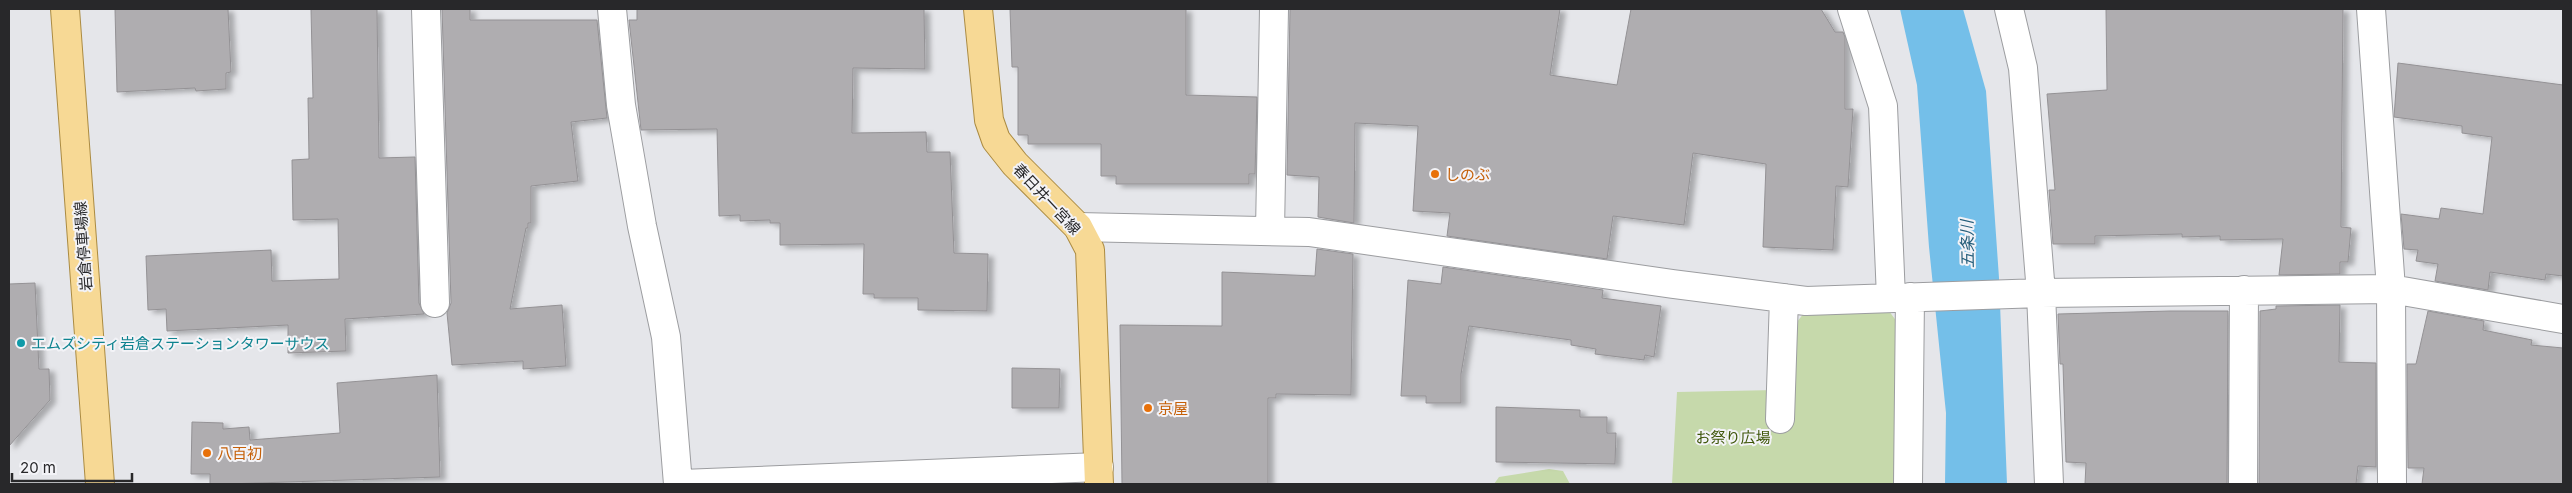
<svg xmlns="http://www.w3.org/2000/svg" width="2572" height="493" font-family="Inter,'Noto Sans JP',sans-serif">
  <style>
    .green { fill: #c6d9ab }
    .water { fill: #74bfe9 }
    .building { fill: #afadb0; stroke: #949295; filter: url(#shadow) }
    .lines { fill: none; stroke-linecap: round; stroke-linejoin: round }
    .minor-casing { stroke: #9c9da0; stroke-width: 30 }
    .major-casing { stroke: #ab8b42; stroke-width: 30 }
    .minor { stroke: #fff; stroke-width: 28 }
    .major { stroke: #f7d995; stroke-width: 28 }
    .food-dot { fill: #e8710a; stroke: #f3f3f7; stroke-width: 2 }
    .culture-dot { fill: #0f9aa8; stroke: #f3f3f7; stroke-width: 2 }
    .labels { text-anchor: middle; dominant-baseline: central; stroke-width: 4; stroke-linejoin: round; paint-order: stroke }
    .food-label { font-size: 15px; fill: #c56008; stroke: #f3f3f7; text-anchor: start }
    .street-label { font-size: 15px; fill: #28282a; stroke: #f3f3f7 }
    .culture-label { font-size: 15px; fill: #0d838f; stroke: #f3f3f7; text-anchor: start }
    .park-label { font-size: 15px; fill: #3c5406; stroke: #f3f3f7 }
    .water-label { font-size: 16px; font-style: italic; fill: #245d7a; stroke: #f3f3f7 }
  </style>
  <defs>
    <filter id="shadow"><feDropShadow dx="5.5" dy="3" stdDeviation="2.5" flood-color="#0004"/></filter>
  </defs>
  <rect width="100%" height="100%" fill="#e5e6ea"/>
  <path class="green" d="M1889,311L1900,326L1898,484H1672L1677,392L1776,390L1774,414H1794L1793,327L1804,313Z
    M1549,469L1563,471L1570,484H1494L1499,477Z"/>
  <path class="water" d="M1900,9H1963L1986,91L1999,278L2007,484H1945L1946,413L1929,247L1917,85Z"/>
  <path class="building" d="M115,9H228L231,72L226,73V89L196,91L195,88L117,92Z
    M311,9H377L379,158L415,157L419,303L424,314L345,319L346,351L288,353V325L167,331L166,309L148,310L146,256L271,250L272,281L339,279L338,219L293,220L292,160L309,159L308,98H313Z
    M442,9H470V20H597L607,118L571,122L578,181L531,186V223H528V228H526L510,309L562,305L566,366L523,369V361L452,365L447,313L451,303Z
    M637,9H924L925,69L853,68L852,133L926,132L927,152H950L954,253L988,254L987,311L918,310V298H874V294H863L864,244L780,245V223H770V220L740,221V215L719,216L717,129L641,130L629,20H637Z
    M1010,9H1186V95L1257,97L1255,174H1249V184H1116V176H1101V144H1028V135H1018V67H1012Z
    M1290,9H1560L1550,75L1617,85L1631,9H1821L1835,32H1843L1845,37V109H1853L1848,187L1836,186L1833,250L1763,247L1766,164L1693,153L1684,225L1613,216L1607,259L1447,236L1450,213L1413,211L1418,126L1355,123L1354,223L1318,217L1319,177L1287,175Z
    M2106,9H2343L2341,227L2351,228L2348,262H2340V274L2279,275L2283,239L2220,240V236L2182,237V234L2095,236V244H2053L2049,190H2055L2047,94L2107,90Z
    M2398,63L2563,85V276L2546,274L2545,280L2490,272L2488,290L2435,281L2438,264L2416,261L2418,250L2404,249L2401,214L2439,219L2441,208L2483,214L2492,137L2462,133V126L2394,117Z
    M1317,249L1353,254L1351,395L1276,394V398H1268V484H1122L1120,325L1222,326V272L1315,276Z
    M1443,267L1603,290L1602,298L1661,306L1654,357L1645,355L1644,360L1595,354L1596,349L1571,345V340L1469,326L1461,374V403H1426V396H1401L1408,280L1441,284Z
    M35,283L39,369H49L50,400L9,446V284Z
    M2340,305L2339,362L2376,363V467L2358,466L2356,484H2259L2260,311L2276,309V306Z
    M2170,311H2228L2227,484H2085L2086,463L2066,462L2063,364H2060L2058,314Z
    M2428,311L2484,321L2483,330L2532,340L2531,345L2563,348V484H2422L2424,468H2408L2407,364H2416Z
    M1012,368L1060,369L1059,408H1012Z
    M437,375L440,477L227,484H210V474H191L192,422L223,423V429L249,427L250,440L340,433L337,383Z
    M1496,407L1580,410V417H1607V433H1616L1615,464L1496,462Z"/>
  <g class="lines">
    <defs>
      <path id="minor" d="M426,9L435,303
        M612,9L621,105L642,226L666,337L678,484
        M1852,9L1883,106L1891,298
        M2009,9L2023,68L2041,293L2049,484
        M2371,9L2391,289L2392,484
        M1078,227L1309,232L1673,284L1806,301L2041,293L2391,289L2563,319
        M1270,231L1274,9
        M1780,419L1784,298
        M682,484L1099,467
        M1908,484L1910,297
        M2243,484L2244,290"/>
      <path id="major" d="M65,9L100,484
        M978,9L989,120L996,140L1015,164L1078,227L1090,250L1099,484"/>
    </defs>
    <use href="#minor" class="minor-casing"/>
    <use href="#major" class="major-casing"/>
    <use href="#minor" class="minor"/>
    <use href="#major" class="major"/>
  </g>
  <g class="food-dot">
    <circle cx="1435" cy="174" r="5"/>
    <circle cx="1148" cy="408" r="5"/>
    <circle cx="207" cy="453" r="5"/>
  </g>
  <circle class="culture-dot" cx="21" cy="343" r="5"/>
  <g class="labels">
    <g class="food-label">
      <text x="1445" y="174">しのぶ</text>
      <text x="1158" y="408">京屋</text>
      <text x="217" y="453">八百初</text>
    </g>
    <g class="street-label">
      <text transform="translate(1047 199) rotate(47)">春日井一宮線</text>
      <text transform="translate(83 246) rotate(-94)">岩倉停車場線</text>
    </g>
    <g class="culture-label">
      <text x="31" y="343">エムズシティ岩倉ステーションタワーサウス</text>
    </g>
    <g class="park-label">
      <text x="1733" y="437">お祭り広場</text>
    </g>
    <g class="water-label">
      <text transform="translate(1967 244) rotate(-91)">五条川</text>
    </g>
  </g>
  <rect width="2572" height="493" fill="none" stroke="#28282a" stroke-width="20"/>
  <path d="M12 473v8h120v-8" fill="none" stroke="#28282a" stroke-width="2.5"/>
  <text x="20" y="473" font-size="15" fill="#28282a" stroke="#f3f3f7" stroke-width="4" paint-order="stroke">20 m</text>
</svg>
